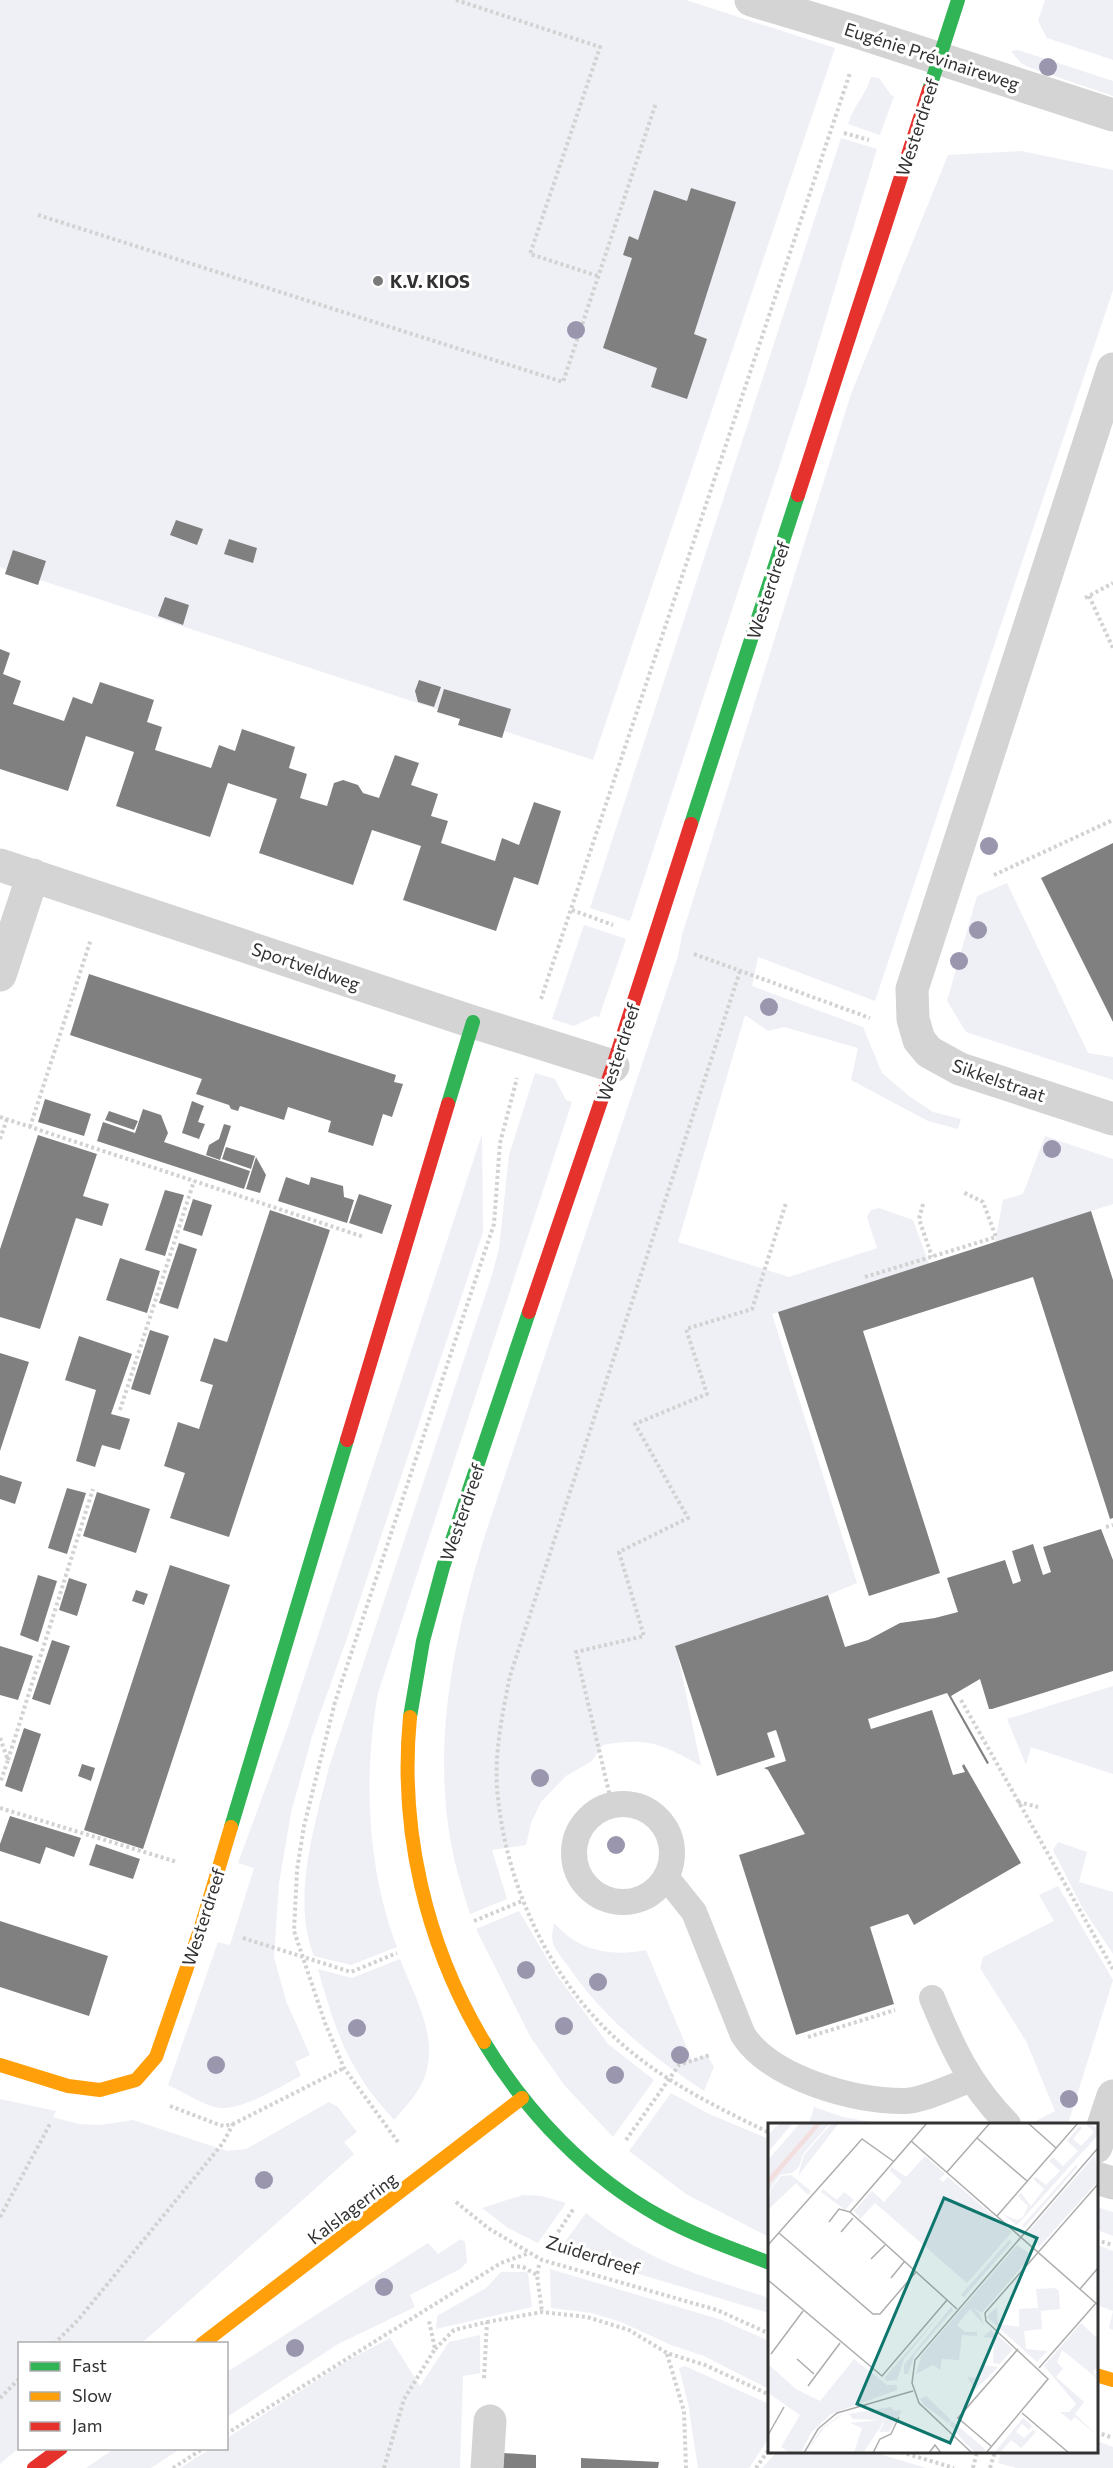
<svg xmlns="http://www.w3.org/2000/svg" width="1113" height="2468" font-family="Commissioner,sans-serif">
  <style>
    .green { fill: #efeff6 }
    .building { fill: #808080 }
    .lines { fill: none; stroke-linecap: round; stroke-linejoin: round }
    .path { stroke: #d2d2d2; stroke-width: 4; stroke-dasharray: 3 3; stroke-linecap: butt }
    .lane { stroke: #d4d4d4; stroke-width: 26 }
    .street { stroke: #d4d4d4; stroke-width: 33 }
    .fast { stroke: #30b455; stroke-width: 14 }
    .slow { stroke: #ff9f0a; stroke-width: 14 }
    .jam { stroke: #e5322d; stroke-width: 14 }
    .tree { fill: #9996ae }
    .poi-dot { fill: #7a7a7a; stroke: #fff; stroke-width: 2 }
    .labels { text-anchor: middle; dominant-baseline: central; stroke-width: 6; stroke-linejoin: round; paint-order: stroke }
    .street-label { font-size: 18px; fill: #323232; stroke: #fff }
    .poi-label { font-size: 18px; font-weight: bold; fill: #323232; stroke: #fff; text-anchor: start }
    .inset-road { fill: none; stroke: #adadad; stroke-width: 1.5 }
    .view { fill: #0f766e; fill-opacity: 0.15; stroke: #0f766e; stroke-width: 3 }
    .inset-edge { fill: none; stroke: #323232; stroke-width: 3 }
  </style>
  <rect width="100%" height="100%" fill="#fff"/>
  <path class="green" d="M0,0H686L835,48L593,760L0,567Z
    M1045,0H1113V60L1047,38L1038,21Z
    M1018,50L1113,81V96L1028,67L1021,63L1011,51Z
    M871,77L879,78L891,95L894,96L880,135L848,124C853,106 866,95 871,77Z
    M841,138L877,149L806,384L630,921L590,908Z
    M1021,151L1113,170V290L875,1001L758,957L752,986L863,1027L882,1073L909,1096L933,1112L961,1119L958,1129L928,1121L851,1080L858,1048L784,1027L768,1031L745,1015L678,1242L789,1277L877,1248L867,1217L871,1210L879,1208L913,1220L929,1264L772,1314L857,1583L828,1595L676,1646L701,1766C662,1744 648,1737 603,1745L592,1761L566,1776L541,1802L531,1823L526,1845L492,1850L507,1899L470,1914C463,1891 455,1867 451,1843C432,1739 455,1634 485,1535L678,956L682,935L851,394L948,155Z
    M1007,883L1088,1053L1113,1057V1080L966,1032L947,1001L977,896Z
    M584,925L626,939L599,1017L595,1016L574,1026L552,1019Z
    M535,1073L555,1079L566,1100L572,1102L378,1693C363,1775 367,1869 397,1947L351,1965L314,1956C291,1900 315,1824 329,1767L491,1278L499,1249L509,1155Z
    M482,1134L483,1232L346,1641L312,1736L291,1813L279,1883L274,1957L286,2001L310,2055L295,2062L301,2076C280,2086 238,2114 214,2107C199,2102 183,2092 168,2085L218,1942L230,1945L254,1868L238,1863L287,1730Z
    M1045,1136L1113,1159V1204L995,1242L1003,1200L1023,1194Z
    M1113,1686V1774L1031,1747L1026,1765L1007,1719Z
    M1058,1842L1087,1852L1079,1882L1113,1892V1954L1082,1907L1053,1850Z
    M1058,1886L1113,1980L1068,2124H1037L1032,2123L1055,2111L1026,2041L980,1968L983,1957L1054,1921L1039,1895Z
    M519,1911L556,1974L608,2044L654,2080L613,2137L565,2086L531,2038L476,1929Z
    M554,1923C579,1951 610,1957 646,1950L692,2060L707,2055L714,2067L704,2091C651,2056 604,2019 568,1966C562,1958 552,1947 552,1937C552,1933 553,1928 554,1923Z
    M400,1959C414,1996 440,2038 424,2079C418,2094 404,2108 394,2120C382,2106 369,2092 360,2076C339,2044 328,2005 318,1969L352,1978Z
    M671,2093L709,2114L769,2139V2237L686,2194L629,2151Z
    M0,2099L56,2111L53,2117L78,2124L100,2125L133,2120L227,2151L246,2149L329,2102L338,2107L357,2132L344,2142L354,2154L142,2343L20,2344L19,2448L0,2464Z
    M814,2107L843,2117L882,2124H809Z
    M523,2195L542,2196L566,2203L538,2243L508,2228L482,2208Z
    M1097,2207L1113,2212V2236L1097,2230Z
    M586,2213C645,2261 699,2275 769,2298V2313L559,2250Z
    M461,2239L465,2242L467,2262L460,2269L410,2295L415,2307L338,2344L227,2417V2372L428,2243L438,2254Z
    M1097,2245L1113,2251V2330L1109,2328L1113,2311L1097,2305Z
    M550,2269L722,2320L769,2341V2389L704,2356L671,2345L621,2322L592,2313L551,2308Z
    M501,2272H526L528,2273L532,2307L436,2329L437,2316L486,2288Z
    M480,2335V2373L463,2376L460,2468H180L210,2449L226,2448L227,2438L347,2361L390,2338L420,2386L449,2342Z
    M685,2366L769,2404V2438L749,2468H698L688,2403L679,2368Z
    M1097,2441L1113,2447V2468H1017L998,2463L1001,2452H1096Z
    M115,2448H180V2449L151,2468H86Z
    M777,2452H873L926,2468H762Z"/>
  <path class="building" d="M691,188L736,202L694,334L707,339L687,399L651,387L657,368L603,348L632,258L623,255L629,236L638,240L654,190L687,201Z
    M176,520L203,529L197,545L170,535Z
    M229,539L257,548L253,563L224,554Z
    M13,550L46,561L38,585L5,574Z
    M165,597L189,605L183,625L158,616Z
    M0,649L10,653L3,674L21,681L13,704L64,721L73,697L92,704L100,682L154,700L147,722L162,727L155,750L211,768L219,745L235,751L242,729L295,747L289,768L307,774L300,798L327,806L334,783L343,780L358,785L363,793L379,798L395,755L419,763L411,785L438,794L431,816L448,821L441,843L495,861L502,838L519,845L534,802L561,811L538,885L514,877L496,931L403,900L421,846L372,830L353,885L259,853L277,799L228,783L210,837L116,806L134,752L86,736L68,791L0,769Z
    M419,680L441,687L434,707L418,702L415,691Z
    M444,689L511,709L502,738L458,725L460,719L437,712Z
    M1113,843V1022L1041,878Z
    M89,974L396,1075L394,1082L403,1084L392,1117L383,1114L373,1146L328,1132L331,1121L288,1107L284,1120L240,1106L238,1111L231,1109L229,1105L196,1094L202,1079L70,1035Z
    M45,1099L91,1114L84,1136L38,1122Z
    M192,1101L204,1106L198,1122L205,1124L199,1139L182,1133Z
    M143,1109L161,1115L168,1133L164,1142L250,1171L244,1189L97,1141L103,1122L135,1133Z
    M109,1111L138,1121L134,1130L105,1120Z
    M224,1124L231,1126L220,1160L206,1155L209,1145L219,1139Z
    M38,1135L97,1154L83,1196L109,1204L102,1226L76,1218L40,1329L0,1317V1249Z
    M226,1147L255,1156L251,1169L222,1159Z
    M256,1157L266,1175L260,1193L246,1189Z
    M286,1177L309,1185L311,1177L343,1186L344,1197L354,1200L347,1223L278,1201Z
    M165,1190L184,1195L165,1256L145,1250Z
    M359,1194L392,1205L382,1234L349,1223Z
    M193,1199L212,1205L202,1236L183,1230Z
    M270,1210L330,1230L229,1537L170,1518L185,1473L164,1466L178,1422L199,1429L213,1385L200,1381L214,1338L227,1342Z
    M1091,1211L1113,1280V1518L1110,1519L1033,1277L863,1331L940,1573L869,1596L778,1312Z
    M179,1243L197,1249L178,1309L159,1303Z
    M120,1258L160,1271L147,1313L106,1300Z
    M150,1330L169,1336L150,1395L131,1389Z
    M79,1336L132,1354L111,1414L130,1419L120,1450L102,1445L95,1467L76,1461L96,1390L65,1380Z
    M0,1353L29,1362L0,1451Z
    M0,1475L22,1482L15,1504L0,1499Z
    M67,1488L86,1493L67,1554L48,1548Z
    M97,1492L150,1509L136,1553L83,1536Z
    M1101,1529L1113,1560V1671L992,1709H989L980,1679L951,1696L989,1763L987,1764L947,1693L868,1719L871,1729L932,1710L953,1775L965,1772L962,1766L964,1764L1021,1863L914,1925L908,1914L870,1927L894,2004L796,2035L739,1855L805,1834L768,1770L764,1768L786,1761L779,1739L776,1730L767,1733L775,1757L717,1776L675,1646L828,1595L845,1647L868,1640L900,1623L935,1618L958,1612L947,1578L1005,1560L1013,1584L1021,1581L1012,1551L1033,1544L1043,1575L1051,1572L1043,1547Z
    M170,1565L230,1585L143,1849L84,1830Z
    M38,1575L57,1581L38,1642L20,1635Z
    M69,1578L87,1584L77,1616L59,1610Z
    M136,1590L148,1594L144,1605L132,1601Z
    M52,1640L70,1646L50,1705L32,1699Z
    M0,1646L33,1656L18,1700L0,1695Z
    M24,1728L41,1734L22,1792L5,1786Z
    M82,1764L95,1768L91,1781L78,1776Z
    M10,1816L81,1838L74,1857L46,1847L40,1864L0,1851V1844Z
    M96,1844L140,1859L133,1879L89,1865Z
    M0,1921L108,1956L89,2016L0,1987Z
    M504,2453L536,2455V2468H503Z
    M581,2458L659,2462L658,2468H581Z"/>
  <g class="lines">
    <path class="path" d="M456,0L600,47L530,254L598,276
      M844,133L869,140
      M38,215L563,382L656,103
      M1089,596L1113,648
      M1085,598L1113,583
      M994,875L1113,820
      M572,910L613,925
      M694,954L870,1018
      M740,971L510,1676C502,1715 493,1759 498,1798C507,1885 548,1975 612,2035C657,2078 714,2106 770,2133
      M541,999L850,73
      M0,1117L364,1237
      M30,1127L91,939
      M0,1139L7,1119
      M923,1204L919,1219L932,1257
      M865,1277L996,1237L983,1202L963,1192
      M120,1410L194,1181
      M1106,1527L1113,1525
      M961,1700L1113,1969
      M0,1738L8,1760L0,1783
      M8,1760L93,1489
      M1018,1802L1038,1807
      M612,1805L576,1652L644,1636L619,1552L688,1518L635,1424L707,1394L686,1329L752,1309L786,1203
      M0,1808L177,1862
      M474,1921L522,1901
      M243,1938L351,1972L397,1953
      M808,2037L895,2010
      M170,2106L217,2124L224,2126L233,2124L344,2068
      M626,2140L679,2065L710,2055
      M398,2142L344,2068L325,2023L294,1931L297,1870L304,1826L335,1702L494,1224L500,1143L517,1078
      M456,2202L488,2228L542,2260L717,2310L770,2334
      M0,2217L50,2124
      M1096,2240L1113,2245
      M548,2247L574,2208
      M539,2265L537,2275L542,2312
      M511,2266L523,2267L537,2275
      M487,2322L542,2312L587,2317L629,2330L667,2353L705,2365L770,2395
      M54,2344L78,2320L223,2143L233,2124
      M435,2349L454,2330L487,2322L484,2379
      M667,2354L684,2411L686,2468
      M0,2398L20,2378
      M1096,2432L1113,2438
      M226,2434L501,2263L529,2253
      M901,2452L954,2468
      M173,2468L204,2448
      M384,2468L404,2399L435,2349L429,2321
      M756,2468L770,2448
      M973,2468L977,2452
      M990,2468L995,2452"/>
    <path class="lane" d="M574 1853a49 49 0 1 1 98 0a49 49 0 1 1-98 0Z
      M666,1877L694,1912L743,2035C772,2079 854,2101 904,2101C923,2101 952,2086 970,2080
      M932,1998C953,2049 969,2084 1008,2124"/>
    <path class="street" d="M751,0L854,31L1113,115
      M1113,369L912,989L913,1019L919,1040L929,1052L960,1069L1113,1119
      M0,865L473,1022L613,1066
      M0,975L33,875
      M1096,2147L1113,2096
      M1096,2178L1113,2183
      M487,2468L490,2421"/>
    <path class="fast" d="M929,90L958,0
      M691,824L798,495
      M448,1104L473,1022
      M410,1717L423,1641L443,1567L529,1312
      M231,1827L347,1440
      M484,2042C527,2113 588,2177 661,2217C696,2236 733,2249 770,2263"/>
    <path class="slow" d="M410,1717C399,1830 426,1945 484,2042
      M0,2065L68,2086L100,2090L136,2080L156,2057L201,1927L231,1827
      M202,2344L522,2098
      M1096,2375L1113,2380"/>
    <path class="jam" d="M798,495L929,90
      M529,1312L613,1066L691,824
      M347,1440L448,1104
      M34,2468L61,2448"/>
  </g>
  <g class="tree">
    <circle cx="1048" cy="67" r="9"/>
    <circle cx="576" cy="330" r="9"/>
    <circle cx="989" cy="846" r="9"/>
    <circle cx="978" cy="930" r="9"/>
    <circle cx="959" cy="961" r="9"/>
    <circle cx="769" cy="1007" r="9"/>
    <circle cx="1052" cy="1149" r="9"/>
    <circle cx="540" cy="1778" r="9"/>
    <circle cx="616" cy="1845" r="9"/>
    <circle cx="526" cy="1970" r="9"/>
    <circle cx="598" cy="1982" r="9"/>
    <circle cx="564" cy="2026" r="9"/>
    <circle cx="357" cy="2028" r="9"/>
    <circle cx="680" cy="2055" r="9"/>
    <circle cx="216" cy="2065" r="9"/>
    <circle cx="615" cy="2075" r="9"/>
    <circle cx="1069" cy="2099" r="9"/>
    <circle cx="264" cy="2180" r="9"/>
    <circle cx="384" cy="2287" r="9"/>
    <circle cx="295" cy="2348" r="9"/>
  </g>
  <circle class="poi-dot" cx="378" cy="281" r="6"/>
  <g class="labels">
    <g class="street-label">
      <text transform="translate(932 56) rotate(18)">Eugénie Prévinaireweg</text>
      <text transform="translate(917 127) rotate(-72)">Westerdreef</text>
      <text transform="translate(768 590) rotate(-72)">Westerdreef</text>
      <text transform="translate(306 966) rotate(19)">Sportveldweg</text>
      <text transform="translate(618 1052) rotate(-72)">Westerdreef</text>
      <text transform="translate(999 1080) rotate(19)">Sikkelstraat</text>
      <text transform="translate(462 1512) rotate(-71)">Westerdreef</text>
      <text transform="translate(203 1917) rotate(-72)">Westerdreef</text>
      <text transform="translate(352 2208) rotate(-37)">Kalslagerring</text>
      <text transform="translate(593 2255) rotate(17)">Zuiderdreef</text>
    </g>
    <g class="poi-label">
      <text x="390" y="281">K.V. KIOS</text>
    </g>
  </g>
  <g transform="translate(768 2123)">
    <rect width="330" height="330" fill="#fff"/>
    <path d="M12,0H25L0,29V12ZM32,0H48L0,55V37ZM54,0H62L35,31L31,44L24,50L12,52L0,69V63ZM64,0H71L30,53L36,32ZM317,0L330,5V12L249,102L234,91L249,97L255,94L260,83L250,73L253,70L263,83L276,66L265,56L268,54L278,62L292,48L281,38L285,34L295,43L310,28L299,18L312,3L314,5L305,16L313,23L326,9ZM327,32L330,58L271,124L260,109ZM157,33L177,51L171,56L175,59L180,54L244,109L199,160L107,80L92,96L86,88L104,68L116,79L134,59L121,47L124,44L138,54ZM308,42L310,43L256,105L254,103ZM23,52L43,68L40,72L28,60L0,87L3,66L13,53ZM55,66L69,77L76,69L86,77L77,87L53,69ZM241,117L244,119L196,174L193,172ZM249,122L264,132L214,190L204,184L212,191L216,202L202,186L189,202L197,209H209V213L194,212L191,237L174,236L172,247L165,242L148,251L153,233ZM287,165L291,168L292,186L273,188L274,206L256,208L258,226L279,228L269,239L220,195V192L229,184L230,201L251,204V186L270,185L268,166ZM183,184L185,187L147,231L140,251H136V242ZM176,187L136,236L129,257L119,258L116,255ZM313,200L330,216V243L325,249L330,256L294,227L289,239L295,246L288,254L316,279L307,291L330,313L307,294L303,298L292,289H301L308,281L276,243ZM223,207L245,226L232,241L225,240L226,215L215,214ZM86,236L119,262H129V267L63,291L43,310L33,330H22L13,324L32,292L0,270V241L28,266L52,278ZM215,242L230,244L207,267L199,254L213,255ZM158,273L183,297L180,300L156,282L152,276ZM136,278L74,292L56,305L38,330L52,307L72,292ZM122,284L127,288L134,287L121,309H111L116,300L112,297L115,300L95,330H86L94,305L82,300L112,297L85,296L81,291ZM255,295L264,303L261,307L254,301L248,309L256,315L265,307L268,309L259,319L253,325L243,317L232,330H226ZM184,298L216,325L217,328L208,330L198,321L181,301Z" fill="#efeff6"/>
    <path d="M48,0H54L0,63V55Z" fill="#f2dede"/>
    <path class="inset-road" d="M159,0L82,89L189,186M260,0L288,25M209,15L259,58M143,18L330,182M179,49L222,0M229,93L310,0M61,99L71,86L82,89M73,109L85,95M11,110L105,191H112L148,149M0,122L94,16L125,38M103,136L117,122M123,155L136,139M0,157L114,253L179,177M312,166L330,145M3,231L35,188M29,236L46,251M271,245L328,180M40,263L72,220M254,290L301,330M0,312L16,284M224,324L190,295L250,226M36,330L50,306L69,290L145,268M105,330L112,316L123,311L131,294M161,330L167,322L173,330M204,330L151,280L144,260L147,237L330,25M218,330L280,256L218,198L217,190L330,61"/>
    <path class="view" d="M176,75L269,115L182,320L89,281Z"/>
    <rect width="330" height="330" class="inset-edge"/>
  </g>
  <rect x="18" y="2342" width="210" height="108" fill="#ffffff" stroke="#adadad" stroke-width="1.5"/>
  <rect x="30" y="2362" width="30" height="9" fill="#30b455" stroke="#adadad" stroke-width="1.5"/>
  <text x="72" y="2372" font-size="18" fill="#323232">Fast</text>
  <rect x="30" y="2392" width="30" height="9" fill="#ff9f0a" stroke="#adadad" stroke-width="1.5"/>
  <text x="72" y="2402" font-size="18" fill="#323232">Slow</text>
  <rect x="30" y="2422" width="30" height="9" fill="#e5322d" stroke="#adadad" stroke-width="1.5"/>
  <text x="72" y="2432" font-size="18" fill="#323232">Jam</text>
</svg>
